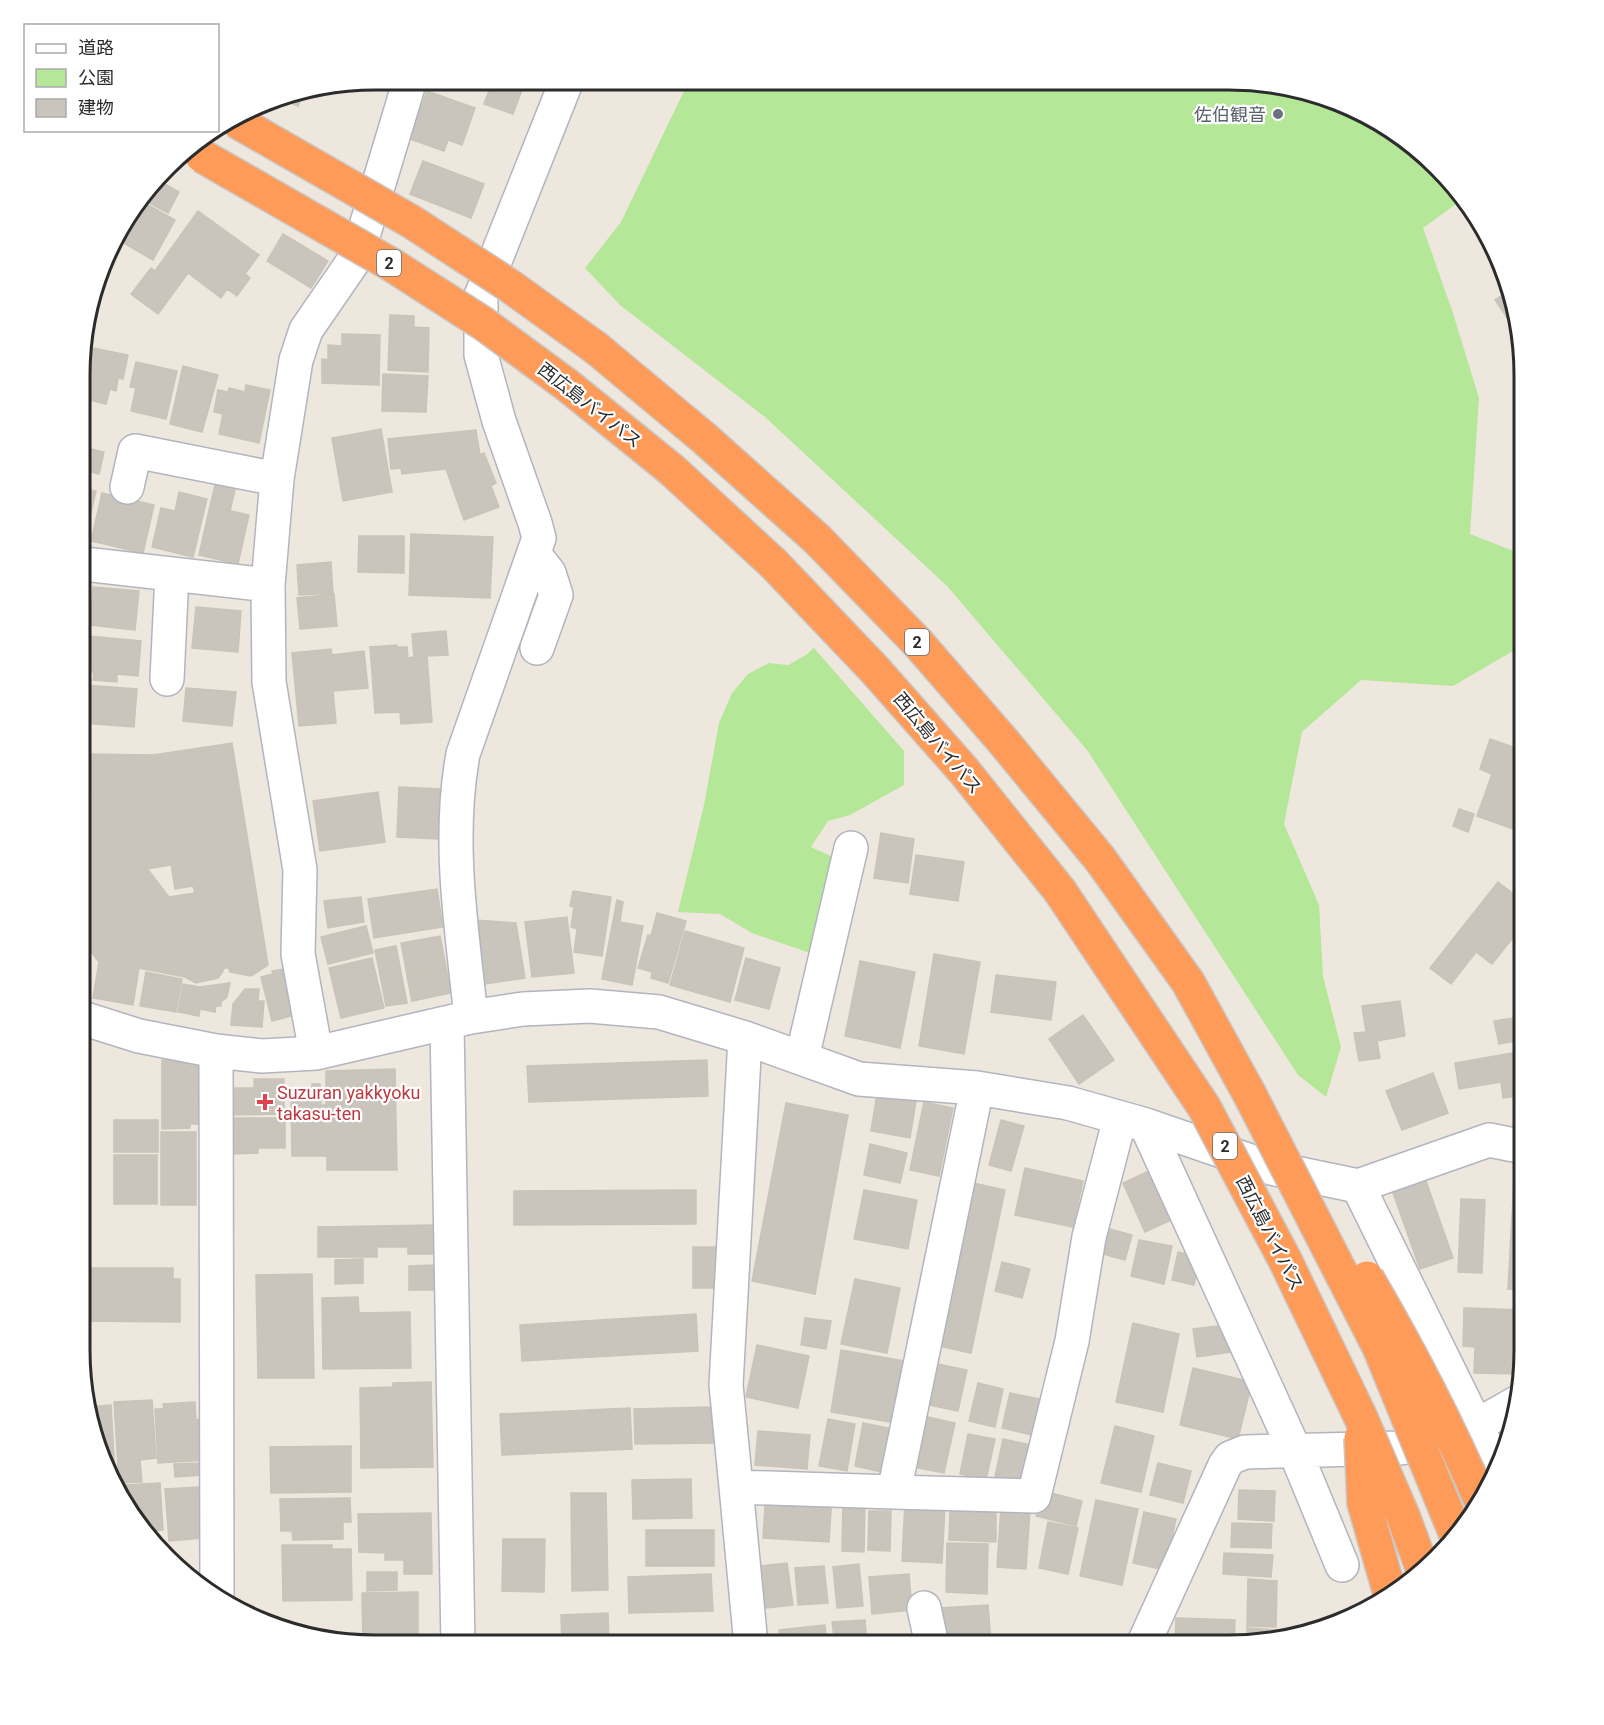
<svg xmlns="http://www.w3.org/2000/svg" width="1604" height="1725" font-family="Roboto,'Noto Sans JP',sans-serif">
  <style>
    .green { fill: #b5e798 }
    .building { fill: #c9c5bc; stroke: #cac3b7; stroke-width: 1.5 }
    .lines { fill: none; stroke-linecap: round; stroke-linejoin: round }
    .minor-casing { stroke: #b2b5c0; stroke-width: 36 }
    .highway-casing { stroke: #c8c8c8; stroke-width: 36 }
    .minor { stroke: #fff; stroke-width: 33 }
    .highway { stroke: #ff9b58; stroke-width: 33 }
    .highway-bridge-casing { stroke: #c8c8c8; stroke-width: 36; stroke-linecap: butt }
    .highway-bridge { stroke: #ff9b58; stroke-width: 33 }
    .worship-dot { fill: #6b7280; stroke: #fff; stroke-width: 2 }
    .health-dot { fill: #e0444e; stroke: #fff; stroke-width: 2 }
    .labels { text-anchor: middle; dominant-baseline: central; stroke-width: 4.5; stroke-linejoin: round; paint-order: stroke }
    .shield { fill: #fff; stroke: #6b6b6b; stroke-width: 1.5 }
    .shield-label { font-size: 16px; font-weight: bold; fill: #2c2c2c }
    .worship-label { font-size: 18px; fill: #5b616d; stroke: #fff; text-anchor: end }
    .street-label { font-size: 18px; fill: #2c2c2c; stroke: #fff }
    .health-label { font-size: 18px; fill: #be3a42; stroke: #fff; text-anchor: start }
    .rim { fill: none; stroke: #2c2c2c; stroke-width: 3 }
  </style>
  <rect width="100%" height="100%" fill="#eee7de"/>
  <path class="green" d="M687,80L1267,82L1377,119L1463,199L1423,228L1452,310L1479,398L1470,534L1524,555V640L1518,648L1453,686L1361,680L1302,732L1284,824L1319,905L1323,976L1341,1047L1326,1097L1298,1075L1087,750L947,586L765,417L620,305L585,268L621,222L684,91Z
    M814,648L904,751V785L850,815L828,821L811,847L837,859L810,953L752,933L720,914L678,912L704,805L719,723L732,693L748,674L769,663L788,665L806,655Z"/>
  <path class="building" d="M493,80L522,90L513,114L484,104Z
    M530,80H544L540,90L528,85Z
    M304,91L298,106L276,97L280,95Z
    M427,91L475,108L462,145L448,140L444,151L410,139Z
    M423,161L484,184L471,218L410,194Z
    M158,180L179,192L168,213L142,199Z
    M141,201L175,220L153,260L115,238L119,227Z
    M198,211L259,255L245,274L250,278L237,296L227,289L221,298L188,273L158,314L131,294L151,268L155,271Z
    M1483,227L1493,247L1478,230Z
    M283,234L328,261L311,288L267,261Z
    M1511,289L1520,334L1519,335L1495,300Z
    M390,315L414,316V327L429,328L428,372L388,370Z
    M342,334L380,335L379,385L322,383V359L328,360V345L342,346Z
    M93,348L128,355L123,379L118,378L116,391L110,389L106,404L85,399V350L92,352Z
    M136,362L177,371L166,419L131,411L136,388L130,387Z
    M183,366L218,375L202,432L170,424Z
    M383,374L428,376L426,412L382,411Z
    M246,385L270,390L259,443L219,434L223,414L214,412L218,390L228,392L229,388L245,392Z
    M381,429L392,492L343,501L332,438Z
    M476,430L480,455L484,453L496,483L491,486L499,507L464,520L446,469L402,474L401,468L391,469L388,439Z
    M85,445L91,447V449L104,452L99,474L84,470Z
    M216,481L236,486L230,511L210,506Z
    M84,489L96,491L84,543Z
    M179,492L207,499L193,557L152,547L161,508L175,511Z
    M102,493L154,505L143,553L91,541Z
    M210,506L249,515L238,564L199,555Z
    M411,534L493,537L490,598L409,595Z
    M359,536H404V573L358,572Z
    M331,562L333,593L299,595L297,565Z
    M93,587L139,591L135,630L90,625Z
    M334,594L337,626L300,629L297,598Z
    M196,607L241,611L238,652L192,648Z
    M446,631L448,655L427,656L432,722L401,724L400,712L375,713L370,647L397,645V647H407L408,658L414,657L412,634Z
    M88,636L141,641L138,676L117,674V682L93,680L94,672L85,671Z
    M331,649L332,655L364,651L368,688L333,691L336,723L299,726L292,653Z
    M84,685L137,689L134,727L83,723Z
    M186,688L236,692L232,726L183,721Z
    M1490,739L1524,751L1518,773L1524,775V833L1477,816L1492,774L1480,769Z
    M232,743L268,965L251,976L230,972L228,967L223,969V971L218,978L196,983L185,977L139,968L133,1005L93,998L99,962L82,940L83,785L169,897L195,893L193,886L175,889L154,755Z
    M83,754L154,755L171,865L147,869L83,785Z
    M399,787L441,789L440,839L397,837Z
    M378,792L385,842L320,851L313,801Z
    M1459,809L1474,814L1468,832L1453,826Z
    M881,833L914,839L908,883L874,878Z
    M916,855L964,862L958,901L910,894Z
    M1498,882L1524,902V924L1492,964L1476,952L1451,984L1430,968Z
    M437,889L443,927L374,938L368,899Z
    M573,891L611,897L602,956L574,952L577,929L571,927L574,907L570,906Z
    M361,897L364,922L328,928L324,901Z
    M617,900L623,902L620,922L643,926L632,985L602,979Z
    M657,913L686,921L668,983L651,978L652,972L638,968L648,935L651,936Z
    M567,917L574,973L532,977L525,922Z
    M474,920L516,923L525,978L485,984Z
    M366,926L373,953L328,964L321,937Z
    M685,931L744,948L730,1002L670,985Z
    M440,936L446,967L407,975L401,943Z
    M396,946L407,1003L386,1006L375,950Z
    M934,954L980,962L964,1054L919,1046Z
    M372,958L384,1008L341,1018L329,968Z
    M746,958L780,968L769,1009L735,1000Z
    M860,961L915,972L900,1048L845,1036Z
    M446,968L451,993L412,1001L407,976Z
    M284,969L295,1015L272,1021L261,977L273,974L272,971Z
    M146,972L182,979L176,1012L140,1006Z
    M996,975L1056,982L1051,1020L991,1012Z
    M230,983L227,997L221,1002V1006H216L215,1012L200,1009L199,1016L178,1012L183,984L200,987Z
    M245,989H259L258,1001H264L262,1027L231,1025L233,1004Z
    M1400,1001L1405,1036L1377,1041L1380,1058L1359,1061L1354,1033L1366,1032L1362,1006Z
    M1083,1015L1114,1060L1079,1084L1049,1039Z
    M1518,1017L1522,1040L1499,1044L1494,1021Z
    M1524,1051V1095L1503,1098L1501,1082L1459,1089L1455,1063Z
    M162,1060H203L210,1124H190V1128L162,1129Z
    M707,1060L708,1096L529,1102L527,1066Z
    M395,1069L397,1170H327V1156H292L291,1097H312V1084H320L321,1105H326V1071Z
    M1433,1073L1448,1113L1402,1130L1386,1091Z
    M254,1079H284V1114L229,1115L228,1088H254Z
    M877,1094L916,1101L910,1138L871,1131Z
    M924,1102L953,1108L939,1176L910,1170Z
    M786,1103L848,1115L815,1294L752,1281Z
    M229,1118H285V1148H258V1153L234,1154V1149H229Z
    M114,1120H158V1152H114Z
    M1001,1120L1024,1126L1011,1171L989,1165Z
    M161,1132H196V1205H161Z
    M870,1144L907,1153L900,1183L864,1175Z
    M114,1155H157V1204H114Z
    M1025,1168L1083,1181L1073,1227L1015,1215Z
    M1155,1168L1178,1217L1145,1232L1123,1183Z
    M1425,1178L1453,1258L1420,1269L1392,1190Z
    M1514,1179H1524V1290L1508,1289Z
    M973,1183L1005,1190L971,1353L938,1346Z
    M696,1190V1224L514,1225V1191Z
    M864,1190L917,1200L908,1249L854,1239Z
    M1461,1199L1485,1200L1482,1273L1458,1272Z
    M434,1225V1254H408V1247H377V1257H318V1227Z
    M1110,1229L1132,1235L1125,1260L1103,1254Z
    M1139,1240L1172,1246L1164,1284L1131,1276Z
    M693,1247H727V1288H693Z
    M1178,1252L1200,1257L1194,1285L1172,1280Z
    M363,1259V1283L335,1284V1260Z
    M1002,1262L1030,1269L1022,1298L995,1291Z
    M437,1265V1290H409V1266Z
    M83,1268H173V1279H180V1322L80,1321L81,1278L83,1279Z
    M312,1274L314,1378H258L256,1275Z
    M855,1279L900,1288L887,1353L841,1344Z
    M358,1297L359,1313L410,1312L411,1368L323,1369L322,1298Z
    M1464,1308L1524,1310L1523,1374L1474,1373L1475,1347L1463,1346Z
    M696,1314L698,1351L522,1361L520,1325Z
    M805,1318L831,1321L826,1349L801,1345Z
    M1133,1323L1179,1334L1163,1412L1116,1402Z
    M1227,1325L1230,1352L1197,1357L1193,1329Z
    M757,1345L809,1356L798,1408L746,1397Z
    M841,1350L905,1361L895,1423L831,1412Z
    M938,1364L967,1370L958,1411L929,1405Z
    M1193,1368L1252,1382L1238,1439L1180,1425Z
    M431,1382L433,1467L361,1468L360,1388L393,1387V1383Z
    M978,1383L1003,1389L995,1427L969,1421Z
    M1010,1393L1040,1399L1032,1435L1002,1428Z
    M152,1400L156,1458L140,1460L142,1482L119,1483L114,1402Z
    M195,1402L196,1420L203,1419L206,1460L158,1463L155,1409H164L163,1404Z
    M111,1405L115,1474H110L95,1445L88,1407Z
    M712,1407L713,1443L635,1444L634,1409Z
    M630,1408L632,1449L502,1455L500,1414Z
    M928,1417L955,1423L944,1473L918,1468Z
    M828,1419L855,1424L847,1471L819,1466Z
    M863,1423L894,1429L886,1473L855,1466Z
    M1115,1426L1154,1436L1141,1492L1101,1483Z
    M758,1431L810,1435L807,1469L755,1465Z
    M968,1434L995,1439L986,1480L960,1474Z
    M1003,1439L1031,1445L1023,1483L995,1477Z
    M351,1446V1492L271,1493L270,1447Z
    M202,1463L203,1475L175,1477L174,1464Z
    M1158,1463L1191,1471L1183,1503L1150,1495Z
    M691,1479L692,1518L633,1519L632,1480Z
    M160,1483L163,1530L144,1531L128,1511L126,1485Z
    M200,1487L203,1538L169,1541L165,1489Z
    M766,1490L832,1494L829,1542L763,1538Z
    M1239,1490L1275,1491L1274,1521L1238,1519Z
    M571,1493H606L608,1590L572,1591Z
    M1051,1493L1082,1501L1076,1526L1036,1516L1040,1501L1049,1503Z
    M350,1498L351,1522H343V1539L293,1540L292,1531H281L280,1499Z
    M843,1499H865L864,1552L842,1551Z
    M1096,1500L1138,1509L1122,1585L1080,1576Z
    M905,1503L945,1505L942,1563L902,1561Z
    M950,1507L996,1508V1542L949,1540Z
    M1001,1507L1030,1509L1026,1569L997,1567Z
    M869,1511H891L890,1551L868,1550Z
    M1144,1512L1176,1519L1165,1570L1133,1563Z
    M431,1513L432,1574H404V1560H385V1553L359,1552L358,1514Z
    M1048,1522L1078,1528L1068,1574L1039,1568Z
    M1232,1523L1272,1524L1271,1548L1231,1547Z
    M646,1530H714V1566H646Z
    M503,1539H545L544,1592L502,1591Z
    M947,1543L988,1544L987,1594L946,1592Z
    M282,1545H332V1549H351L352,1600L283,1601Z
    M1224,1553L1273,1555L1271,1577L1223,1574Z
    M787,1563L793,1605L766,1608L760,1566Z
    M859,1564L863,1606L837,1608L833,1567Z
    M824,1566L828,1603L798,1605L795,1568Z
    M367,1572H397V1590L367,1591Z
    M711,1574L713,1611L629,1613L628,1577Z
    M909,1574L912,1610L872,1614L869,1577Z
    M1248,1579L1277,1581L1276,1627L1247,1626Z
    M418,1592V1636L412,1637V1645H363L362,1593Z
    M988,1605L991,1641L942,1644L940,1608Z
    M608,1613L609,1645H562L561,1615Z
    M1176,1618L1235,1620L1234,1645H1175Z
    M865,1620L867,1645H835L832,1622Z
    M825,1625L827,1645H780L779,1630Z
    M1247,1628L1277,1630V1639L1247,1645Z
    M698,1635V1645H628V1636Z"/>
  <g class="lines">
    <defs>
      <path id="minor" d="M127,487L135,451L277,479
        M534,554L549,573L556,595L537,648
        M84,564L268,585
        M167,679L172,574
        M471,1017C462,930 447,842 463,754L539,538L535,523L499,421L481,355V296L567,80
        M82,1018L139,1036L216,1051L262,1056L316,1053L471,1017L523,1009L590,1006L659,1012L745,1038L859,1079L977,1088L1068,1103L1146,1125L1271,1168L1358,1186L1489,1140L1524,1147
        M447,1024L458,1645
        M216,1051L217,1598
        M316,1053L298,954L300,870L269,682L268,585L277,479L296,360L306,330L357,256L410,80
        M802,1058L851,848
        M1146,1125L1295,1451L1342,1565
        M1358,1186L1497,1468
        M736,1487L726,1385L745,1038
        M894,1492L1034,1496L1072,1341L1089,1237L1120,1118
        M924,1608L932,1645
        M751,1645L736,1487L894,1492L977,1088
        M1143,1645L1225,1465L1230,1458L1245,1452L1401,1448C1449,1442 1477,1426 1518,1402"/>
      <path id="highway" d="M596,348L704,438L817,539L918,643L1003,741L1100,859L1188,982L1250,1095
        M567,385L672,470L774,564L875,670L964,771L1060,891"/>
    </defs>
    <use href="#minor" class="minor-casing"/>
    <use href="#highway" class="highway-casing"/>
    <use href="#minor" class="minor"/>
    <use href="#highway" class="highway"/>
    <defs>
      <path id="highway-bridge" d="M236,121L412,222L510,286L596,348
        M202,156L392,265L484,324L567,385
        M1060,891L1204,1107L1285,1260L1361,1418L1403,1516L1423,1570
        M1250,1095L1379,1347L1457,1537
        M1367,1278C1410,1351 1448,1425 1482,1503
        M1361,1438L1364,1503L1391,1597"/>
    </defs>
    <use href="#highway-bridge" class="highway-bridge-casing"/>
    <use href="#highway-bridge" class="highway-bridge"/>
  </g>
  <circle class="worship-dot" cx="1278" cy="114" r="6"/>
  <path class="health-dot" d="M262 1093h6v6h6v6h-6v6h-6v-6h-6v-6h6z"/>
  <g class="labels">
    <g class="shield">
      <rect x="377" y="250" width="24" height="26" rx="4.5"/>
      <rect x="905" y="629" width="24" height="26" rx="4.5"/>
      <rect x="1213" y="1133" width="24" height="26" rx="4.5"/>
    </g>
    <g class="shield-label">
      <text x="389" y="263">2</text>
      <text x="917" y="642">2</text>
      <text x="1225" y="1146">2</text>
    </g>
    <g class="worship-label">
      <text x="1266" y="114">佐伯観音</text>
    </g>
    <g class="street-label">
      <text transform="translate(590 405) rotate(38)">西広島バイパス</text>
      <text transform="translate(938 743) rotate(50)">西広島バイパス</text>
      <text transform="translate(1270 1233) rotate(63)">西広島バイパス</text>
    </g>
    <g class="health-label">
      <text x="277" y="1092">Suzuran yakkyoku<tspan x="277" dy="21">takasu-ten</tspan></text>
    </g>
  </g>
  <path d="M0 0H1604V1725H0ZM375 90H1229A285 285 0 0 1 1514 375V1350A285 285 0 0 1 1229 1635H375A285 285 0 0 1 90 1350V375A285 285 0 0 1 375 90Z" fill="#fff" fill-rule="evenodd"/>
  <path class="rim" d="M375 90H1229A285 285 0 0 1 1514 375V1350A285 285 0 0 1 1229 1635H375A285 285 0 0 1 90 1350V375A285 285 0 0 1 375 90Z"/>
  <rect x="24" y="24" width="195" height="108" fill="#ffffff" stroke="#ababab" stroke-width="1.5"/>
  <rect x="36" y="44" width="30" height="9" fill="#ffffff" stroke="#ababab" stroke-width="1.5"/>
  <text x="78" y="54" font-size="18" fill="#2c2c2c">道路</text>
  <rect x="36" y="69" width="30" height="18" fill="#b5e798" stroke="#ababab" stroke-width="1.5"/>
  <text x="78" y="84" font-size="18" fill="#2c2c2c">公園</text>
  <rect x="36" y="99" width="30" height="18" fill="#c9c5bc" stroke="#ababab" stroke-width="1.5"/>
  <text x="78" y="114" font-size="18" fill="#2c2c2c">建物</text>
</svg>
